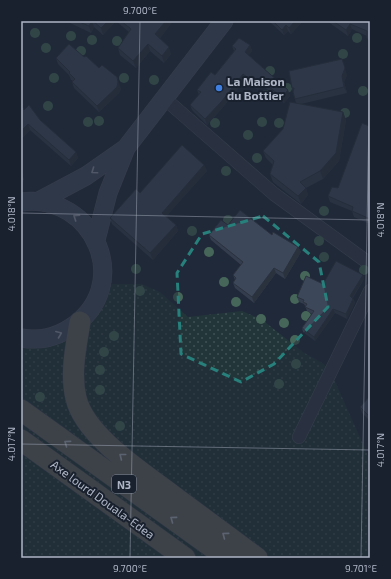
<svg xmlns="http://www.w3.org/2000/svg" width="391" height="579" font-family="'Exo 2',sans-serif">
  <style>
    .grass { fill: url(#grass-dots) }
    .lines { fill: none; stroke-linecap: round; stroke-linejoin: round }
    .minor-casing { stroke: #4f5664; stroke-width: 14 }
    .secondary-casing { stroke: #4f5664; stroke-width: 19 }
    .trunk-casing { stroke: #3c4351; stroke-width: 22 }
    .minor { stroke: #343b49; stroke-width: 13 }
    .secondary { stroke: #424a5d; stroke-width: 18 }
    .trunk { stroke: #61605e; stroke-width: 21 }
    .tree { fill: #466659 }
    .wall { fill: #343d4d }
    .shaded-wall { fill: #2a323e }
    .building { fill: #3c4759; stroke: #2a323e }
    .oneway { stroke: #8990a1 }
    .oneway2 { stroke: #a3a9b6 }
    .marked { fill: none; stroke: #27807b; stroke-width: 3; stroke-dasharray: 8 5; stroke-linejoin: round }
    .ticks { fill: none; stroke: #afb6c6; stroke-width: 1; stroke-opacity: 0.45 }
    .shop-dot { fill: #3f7fe0; stroke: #19212e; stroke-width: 1.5 }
    .labels { text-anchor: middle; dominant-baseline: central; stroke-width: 4; stroke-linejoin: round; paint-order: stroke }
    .shield { fill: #19212e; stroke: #828998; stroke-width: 1 }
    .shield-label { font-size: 11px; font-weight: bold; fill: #afb6c6 }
    .poi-label { font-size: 12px; font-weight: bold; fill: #afb6c6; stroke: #19212e; text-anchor: start }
    .street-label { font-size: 12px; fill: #afb6c6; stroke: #19212e }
    .neatline { fill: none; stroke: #afb6c6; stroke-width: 1.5 }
    .ticks-label { font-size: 10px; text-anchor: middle; fill: #afb6c6 }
  </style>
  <defs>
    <pattern id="grass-dots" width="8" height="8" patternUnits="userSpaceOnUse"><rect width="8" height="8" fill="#22363a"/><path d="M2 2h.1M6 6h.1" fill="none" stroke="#405155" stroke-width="1.8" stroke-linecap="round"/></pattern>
  </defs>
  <rect width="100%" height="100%" fill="#202939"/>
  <path class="grass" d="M101,284H142L160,292L188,317L242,311L261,319L303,352L324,364L334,379L370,460V558H21V338L59,335Z"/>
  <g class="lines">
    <defs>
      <path id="minor" d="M164,98L274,194L370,264
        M299,437L370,291"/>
      <path id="secondary" d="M39,201L86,176L126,148
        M21,202C95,192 135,287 70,328C54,338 40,341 21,338
        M96,240L108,193L126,148L224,21"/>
      <path id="trunk" d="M80,322C76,346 70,374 76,398C85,437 145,474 176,498C203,518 230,538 257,558
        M21,410L227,558
        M21,440L185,558"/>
    </defs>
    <use href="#minor" class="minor-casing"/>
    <use href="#secondary" class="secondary-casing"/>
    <use href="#trunk" class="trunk-casing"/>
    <use href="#minor" class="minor"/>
    <use href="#secondary" class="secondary"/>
    <use href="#trunk" class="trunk"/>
  </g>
  <g class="tree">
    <circle cx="35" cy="33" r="5"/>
    <circle cx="71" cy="36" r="5"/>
    <circle cx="357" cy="38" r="5"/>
    <circle cx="92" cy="40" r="5"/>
    <circle cx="117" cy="41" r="5"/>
    <circle cx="46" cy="48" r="5"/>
    <circle cx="81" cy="51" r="5"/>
    <circle cx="343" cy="54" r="5"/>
    <circle cx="270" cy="71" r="5"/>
    <circle cx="54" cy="78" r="5"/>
    <circle cx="124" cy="78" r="5"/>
    <circle cx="154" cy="80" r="5"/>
    <circle cx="287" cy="88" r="5"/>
    <circle cx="363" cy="91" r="5"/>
    <circle cx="266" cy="95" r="5"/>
    <circle cx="48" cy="106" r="5"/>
    <circle cx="345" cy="113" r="5"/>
    <circle cx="99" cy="121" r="5"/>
    <circle cx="88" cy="122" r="5"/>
    <circle cx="262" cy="122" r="5"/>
    <circle cx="215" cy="123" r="5"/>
    <circle cx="279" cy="123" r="5"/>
    <circle cx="248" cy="135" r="5"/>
    <circle cx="257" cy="158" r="5"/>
    <circle cx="226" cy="171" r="5"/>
    <circle cx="324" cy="211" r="5"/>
    <circle cx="228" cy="220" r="5"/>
    <circle cx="192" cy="231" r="5"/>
    <circle cx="319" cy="241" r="5"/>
    <circle cx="209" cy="252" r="5"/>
    <circle cx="324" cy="257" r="5"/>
    <circle cx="136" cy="269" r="5"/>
    <circle cx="364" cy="270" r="5"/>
    <circle cx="305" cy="276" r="5"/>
    <circle cx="224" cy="282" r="5"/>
    <circle cx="140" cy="291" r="5"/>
    <circle cx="178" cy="297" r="5"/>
    <circle cx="295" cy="299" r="5"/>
    <circle cx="236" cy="302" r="5"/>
    <circle cx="306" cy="316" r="5"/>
    <circle cx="261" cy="319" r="5"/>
    <circle cx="284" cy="323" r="5"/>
    <circle cx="114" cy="336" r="5"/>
    <circle cx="295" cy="340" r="5"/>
    <circle cx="104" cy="352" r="5"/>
    <circle cx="296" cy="364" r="5"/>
    <circle cx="100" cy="370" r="5"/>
    <circle cx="279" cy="384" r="5"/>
    <circle cx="100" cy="390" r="5"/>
    <circle cx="40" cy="397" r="5"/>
    <circle cx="120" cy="426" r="5"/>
  </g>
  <path class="wall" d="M66,21H173L160,38L171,54L164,63L150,51L136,68L120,55L118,48L129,32L116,21L103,35L94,27L91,33Z
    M270,21H303L291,34L288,31L284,35L271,23Z
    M327,21H370V44L367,38V36L352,29L348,36Z
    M250,45L252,51L248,55L288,90L290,96L284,103L262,85L258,90L245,80L224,106L207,125L192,110L190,105L199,95L197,90L215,75L234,51L232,46Z
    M56,58L121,89L119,93L99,112L74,88L72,82L73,81L71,80L69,75L58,64Z
    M347,75L344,82L347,93L301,104L343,112L346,120L339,161L323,179L306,188L308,195L301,204L273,182L270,174L273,165L266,158L263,151L283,129L296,103L292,88Z
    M24,110L40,120L76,152L78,158L71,166L30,130L21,139Z
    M370,124V224L354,217L352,211L330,202L328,196L338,188Z
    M204,165L207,171L166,216L176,225L178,231L153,260L112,224L110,218L140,193Z
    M21,170L24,180L21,181Z
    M228,225L272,235L298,247L301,252L285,279L276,273L254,303L235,288L233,283L235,280L233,275L241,265L211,240L209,235Z
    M363,275L364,279L353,298L355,303L347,319L335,313L315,341L303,332L302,328L312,314L307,311L305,306L304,304L299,302L297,297L323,284Z
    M370,396V421L362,413L360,407Z"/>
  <path class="shaded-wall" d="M92,21L94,27L91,33L89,26Z
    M108,21H116L103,35L101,28Z
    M166,21H173L158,41L155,34Z
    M295,21H303L291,34L289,28Z
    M350,24L352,29L348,36L346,30Z
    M286,25L288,31L284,35L282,30Z
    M148,44L150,51L136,68L133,61Z
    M250,45L252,51L247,58L245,52Z
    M169,47L171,54L164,63L162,56Z
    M342,59L347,75L344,82L347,93L344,87L342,76Z
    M243,74L245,80L224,106L207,125L205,119Z
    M117,77L121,89L119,93L99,112L97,106Z
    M260,80L262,85L258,90L256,84Z
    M288,90L290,96L284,103L282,97Z
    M343,112L346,120L339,161L323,179L320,171Z
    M28,124L30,130L21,139V131Z
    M76,152L78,158L71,166L69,160Z
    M204,165L207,171L164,219L162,213Z
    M306,188L308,195L301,204L298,196Z
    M176,225L178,231L153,260L150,253Z
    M298,247L301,252L285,279L283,273Z
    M274,268L276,273L254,303L252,297Z
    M363,275L364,279L351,300L350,296Z
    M353,299L355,303L347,319L346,314Z
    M333,309L335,313L315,341L314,337Z"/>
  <path class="building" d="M77,21H92L89,26Z
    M93,21H108L101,28Z
    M121,21H166L155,34L169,47L162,56L148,44L133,61L118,48L131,29Z
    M273,21H295L289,28L286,25L282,30Z
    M333,21H370V40L367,38V31L350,24L346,30Z
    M239,38L250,45L245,52L288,90L282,97L260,80L256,84L243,74L222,101L205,119L190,105L201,92L197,90L211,72L215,75L236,49L232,46Z
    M69,44L84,57L86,56L99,68L102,65L117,77L118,82L117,87L97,106L72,82L75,79L69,73L70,72L56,58Z
    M342,59L345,68L342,76L344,87L295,99L293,92L294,88H292L289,71Z
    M290,102L343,112L336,153L320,171L300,182L306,188L298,196L270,174L274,161L263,151L283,129Z
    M21,104L24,110L29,105L40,120L76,152L69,160L28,124L21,131Z
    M362,123L369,126L370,124V219L352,211L353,207L328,196L332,187L338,188Z
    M182,145L204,165L162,213L176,225L150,253L110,218L136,189L140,193Z
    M21,170L23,175L21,176Z
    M240,210L272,235L273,232L298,247L283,273L274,268L252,297L233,283L236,278L233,275L243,262L209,235L221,220L228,225Z
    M336,261L363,275L350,296L353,299L346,314L333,309L314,337L302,328L314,311L305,307L307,304L303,302L304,300L297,297L306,276L323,284Z
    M370,396V417L360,407Z"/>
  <defs><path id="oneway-chevron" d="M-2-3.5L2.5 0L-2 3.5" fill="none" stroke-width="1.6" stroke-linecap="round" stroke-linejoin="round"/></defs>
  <g class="oneway">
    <use href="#oneway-chevron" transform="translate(94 171) rotate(145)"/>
    <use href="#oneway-chevron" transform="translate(76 217) rotate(-146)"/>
    <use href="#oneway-chevron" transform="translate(59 334) rotate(-22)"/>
  </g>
  <g class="oneway2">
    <use href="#oneway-chevron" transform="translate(67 443) rotate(-144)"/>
    <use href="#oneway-chevron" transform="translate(122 456) rotate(-142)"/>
    <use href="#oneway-chevron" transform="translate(173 519) rotate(-144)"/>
    <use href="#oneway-chevron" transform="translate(225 535) rotate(-143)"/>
  </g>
  <path d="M0 0H391V579H0ZM263,216L319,262L328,307L274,364L241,382L181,354L177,273L202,234Z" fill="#202939" fill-opacity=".55" fill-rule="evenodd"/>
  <path class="marked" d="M263,216L319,262L328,307L274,364L241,382L181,354L177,273L202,234Z"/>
  <path class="ticks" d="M21,213L370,220M21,444L370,450M130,558L140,21M361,558L370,60"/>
  <circle class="shop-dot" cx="219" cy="88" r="4"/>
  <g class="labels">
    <rect class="shield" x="112" y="475" width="24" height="18" rx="3"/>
    <g class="shield-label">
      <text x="124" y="484">N3</text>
    </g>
    <g class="poi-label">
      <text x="227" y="81">La Maison<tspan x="227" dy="14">du Bottier</tspan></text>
    </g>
    <g class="street-label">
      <text transform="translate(103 499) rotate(36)">Axe lourd Douala-Edea</text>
    </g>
  </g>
  <rect width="391" height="579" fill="none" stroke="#19212e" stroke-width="44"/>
  <rect x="22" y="22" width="347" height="535" class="neatline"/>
  <g class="ticks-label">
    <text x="140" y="14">9.700°E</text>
    <text transform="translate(11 214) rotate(-90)" y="4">4.018°N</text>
    <text transform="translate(380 220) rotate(-90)" y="4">4.018°N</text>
    <text transform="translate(11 444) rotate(-90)" y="4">4.017°N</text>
    <text transform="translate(380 450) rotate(-90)" y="4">4.017°N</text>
    <text x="130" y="572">9.700°E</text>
    <text x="361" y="572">9.701°E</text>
  </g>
</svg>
